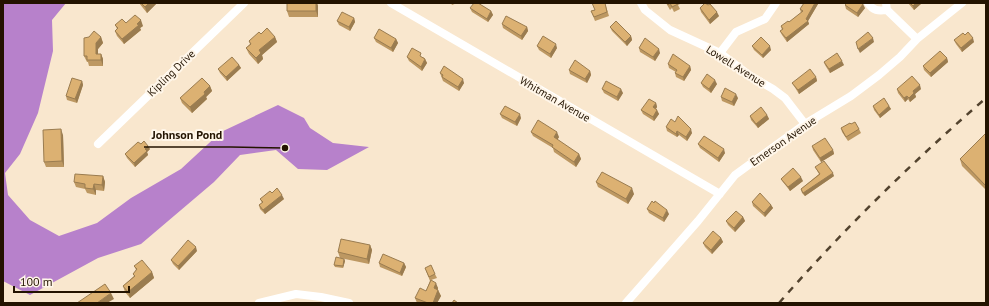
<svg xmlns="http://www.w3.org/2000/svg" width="989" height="306" font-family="'PT Sans',sans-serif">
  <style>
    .water { fill: #b781cb }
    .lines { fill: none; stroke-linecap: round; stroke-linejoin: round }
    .street { stroke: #fff; stroke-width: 8 }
    .rail { stroke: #53432e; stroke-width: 2.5; stroke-dasharray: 7 7; stroke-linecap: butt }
    .wall { fill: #bd9862 }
    .shaded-wall { fill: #9a7c50 }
    .building { fill: #dcb172; stroke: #9a7c50 }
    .labels { text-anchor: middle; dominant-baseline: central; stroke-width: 4; stroke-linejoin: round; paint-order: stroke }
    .street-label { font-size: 11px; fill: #231300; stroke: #fff6e9 }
    .leader { fill: none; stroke: #231300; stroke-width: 1.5 }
    .callout-dot { fill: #231300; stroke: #fff6e9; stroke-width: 1.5 }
    .callout-label { font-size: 12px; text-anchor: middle; font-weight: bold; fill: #231300; stroke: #fff6e9; stroke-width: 4; stroke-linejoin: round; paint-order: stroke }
  </style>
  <rect width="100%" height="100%" fill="#f9e7ce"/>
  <path class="water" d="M3,3H66L52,20L53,51L38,113L20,154L5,173L8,195L30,220L59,236L97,223L131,198L181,169L221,132L278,105L304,118L310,128L333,143L369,147L327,170L298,169L276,150L240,155L214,182L141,244L98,258L30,295L3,281Z"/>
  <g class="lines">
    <path class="street" d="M391,3L720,194
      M641,3L645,10L670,30L720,53L749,75L773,89L785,98L805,124
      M868,3C873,11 878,11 887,10L886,3
      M887,10L917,39
      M720,53L736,32L765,19L776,3
      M98,144L244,3
      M259,303L296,294L321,297L349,303
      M626,303L698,221L735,175L805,124L851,96L879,75L900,57L917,39L962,3"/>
    <path class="rail" d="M779,303C843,230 912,162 986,98"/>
  </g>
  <path class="wall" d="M139,3H157L147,13Z
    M287,3H317L318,6V17H289L287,11Z
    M451,3H457L452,5Z
    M605,3L609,16L595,21L591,11L595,10Z
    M666,3H682L678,5L680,9L674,12L672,8L670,10Z
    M908,3H922L914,10Z
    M812,4H818L808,21L809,24L787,42L782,35L780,31L782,30L781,26L789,22L801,13L800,9Z
    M845,5L865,8L858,17L846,9Z
    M470,8L491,11L493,15L488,22L472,12Z
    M700,8L719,16L710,24L701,12Z
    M354,18L355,22L350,31L339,25L337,21Z
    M126,23L143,26L140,28L141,30L124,44L117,36L115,31L117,29L115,25Z
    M502,24L527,27L528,31L522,40L503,28Z
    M610,27L631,36L632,40L627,46L612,31Z
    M261,34L275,37L277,42L262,55L263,59L258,64L249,54L246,48L250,44L249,41Z
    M965,35L974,42L962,52L956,44L954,40Z
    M101,37L103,43L98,49V54H101L103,59V66H89L88,62H87L84,56Z
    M374,38L396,39L398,43L393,52L376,42Z
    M537,46L557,48L551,58L539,50Z
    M752,46L771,50L763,58L754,50Z
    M639,48L660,53L655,61L640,52Z
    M407,57H423L425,59L427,63L422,71L409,61Z
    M947,58L948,62L931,77L924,70L923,66Z
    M824,62L844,65L830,73L825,65Z
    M668,64L690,66L691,70L684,81L676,77L675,73L676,72L669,68Z
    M239,65L241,68L227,81L220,73L218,69Z
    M569,70L590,71L591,75L587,83L570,74Z
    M440,73L464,83L459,91L443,81Z
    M816,77L817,81L799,94L794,86L792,83Z
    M82,81L83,85L77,103L67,100L66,96Z
    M701,83L717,84L711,93L703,87Z
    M210,86L212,91L206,97L207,99L192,113L182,103L180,98Z
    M602,89L623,93L618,101L604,93Z
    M897,89H921L915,94L916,97L910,102L908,99L905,102L898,93Z
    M721,97L738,98L734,106L722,101Z
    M656,103L657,107L656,109L659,114L654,121L643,114L641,110Z
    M873,106H889L891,109L880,118L874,110Z
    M500,114L521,118L517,126L502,118Z
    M767,115L769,119L758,128L751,120L750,116Z
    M851,124L859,129L861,133L848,141L842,132L841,128Z
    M666,127L692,133L687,141L679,135L677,137L667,131Z
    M531,132L559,137L557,140L579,154L581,159L576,167L554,152L553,148L533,136Z
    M986,133V190L962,166L960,159Z
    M63,135L64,167H46L44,162Z
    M141,144L150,149L147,152L148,155L135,167L127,158L125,154Z
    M698,144L725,153L719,162L700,148Z
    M812,146L833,150L834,154L821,162L813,150Z
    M815,167L834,176L805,196L802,193L801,189L819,174Z
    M103,176L105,182L104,191L96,190V195L87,193L85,189L76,187L74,182Z
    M781,179L803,181L790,191L783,182Z
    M596,182L634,194L628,204L598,187Z
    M272,193L284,199L265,214L260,209L259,205L262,203L260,199Z
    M752,202L771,205L773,208L765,217L753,206Z
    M647,209L669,214L664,222L649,213Z
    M743,217L745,221L735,232L728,225L726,221Z
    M721,238L723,242L712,254L705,247L703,243Z
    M370,245L372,250L369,264L340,258L338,252Z
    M197,251L179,270L173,264L171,260Z
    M344,259L345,261L343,268L335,267L334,265Z
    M379,263H404L406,267L402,276L380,267Z
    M134,266L152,272L154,278L130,298L125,292L123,286L134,276L133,274L136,270Z
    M425,268L435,274L437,278L431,280L438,288V290L441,296L437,303H417L415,298L426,291L430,281Z"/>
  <path class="shaded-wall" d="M149,3H157L147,13L145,7Z
    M316,3H317L318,6V17L316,11Z
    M815,3H818V4L808,21L809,24L787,42L786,38L806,19Z
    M916,3H922L914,10L913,6Z
    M863,4L865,8L858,17L857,13Z
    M491,11L493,15L488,22L487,19Z
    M717,12L719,16L710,24L709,20Z
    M354,18L355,22L350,31L349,27Z
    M141,20L143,26L140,28L141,30L124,44L122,39Z
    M527,27L528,31L522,40L521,36Z
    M631,36L632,40L627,46L625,42Z
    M101,37L103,43L98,49V60L96,54V43Z
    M275,37L277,42L262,55L263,59L258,64L256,58L259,50Z
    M873,38L874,42L860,53L858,49Z
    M973,38L974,42L962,52L961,48Z
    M396,39L398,43L393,52L391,48Z
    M556,44L557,48L551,58L550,54Z
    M770,46L771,50L763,58L762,55Z
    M659,49L660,53L655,61L653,57Z
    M101,54L103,59V66L101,60Z
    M947,58L948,62L931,77L930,73Z
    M425,59L427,63L422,71L421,67Z
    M842,61L844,65L830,73L829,69Z
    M239,65L241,68L227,81L226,77Z
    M690,66L691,70L684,81L683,77Z
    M590,71L591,75L587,83L585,79Z
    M816,77L817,81L799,94L798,90Z
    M463,79L464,83L459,91L458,87Z
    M715,80L717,84L711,93L709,89Z
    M82,81L83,85L77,103L75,99Z
    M920,85L921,89L915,94L916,97L910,102L909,98L913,91Z
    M210,86L212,91L206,97L207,99L192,113L190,107Z
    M621,89L623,93L618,101L617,97Z
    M736,94L738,98L734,106L732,102Z
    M907,96L908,99L905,102L904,98Z
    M656,103L657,107L654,111L653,107Z
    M889,106L891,109L880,118L879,115Z
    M657,110L659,114L654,121L653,117Z
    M520,114L521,118L517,126L515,122Z
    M767,115L769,119L758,128L756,124Z
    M61,129L63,135L64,167L62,161Z
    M691,129L692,133L687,141L686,137Z
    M677,131L679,135L677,137L676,134Z
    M557,132L559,137L556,142L554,137Z
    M148,146L150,149L147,152L148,155L135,167L134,163L145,149Z
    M724,149L725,153L719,162L718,158Z
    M833,150L834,154L821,162L820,158Z
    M579,154L581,159L576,167L574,162Z
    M833,173L834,176L805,196L803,193Z
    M103,176L105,182L104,191L102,185Z
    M801,177L803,181L790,191L788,187Z
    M94,184L96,190V195L93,189Z
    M632,188L634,194L628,204L626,199Z
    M282,195L284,199L265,214L263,210Z
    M771,205L773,208L765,217L764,213Z
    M667,210L669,214L664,222L663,218Z
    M743,217L745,221L735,232L734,228Z
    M721,238L723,242L712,254L711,250Z
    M370,245L372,250L369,264L367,259Z
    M196,247L197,251L179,270L178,266Z
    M344,259L345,261L343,268V266Z
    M404,263L406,267L402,276L400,273Z
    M152,272L154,278L130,298L128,292Z
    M436,283L438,288L436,294L434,288Z
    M438,290L441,296L437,303H433Z
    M111,293L114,299L107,303H97Z"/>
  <path class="building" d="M141,3H149L145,7Z
    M287,3H316V11H287Z
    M474,3H478L491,11L487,19L470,8Z
    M592,3H605L607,12L594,17L591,11L595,10Z
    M667,3H677L678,4L672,7L670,3L668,5Z
    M705,3L708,5L710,4L717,12L709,20L700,8Z
    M804,3H811L812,4L813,3H815L806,19L808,21L786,38L780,31L783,29L781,26L788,21L789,22L803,11L800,9Z
    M847,3H862L863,4L857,13L845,5Z
    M910,3H916L913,6Z
    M342,12L354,18L349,27L337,21Z
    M135,15L141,20L137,24L139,25L122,39L115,31L118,28L115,25L122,19L126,23Z
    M506,16L527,27L521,36L502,24Z
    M616,21L631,36L625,42L610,27Z
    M267,28L275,37L259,50L261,53L256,58L246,48L251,44L249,41L259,32L261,34Z
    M379,29L396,39L391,48L374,38Z
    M94,31L101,37L96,43V54H101V60H87V56H84V38L89,37Z
    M868,32L873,38L858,49L856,42Z
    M968,32L973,38L961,48L954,40L963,33L965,35Z
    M543,36L556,44L550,54L537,46Z
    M761,37L770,46L762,55L752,46Z
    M645,38L659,49L653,57L639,48Z
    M412,48L421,53L420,56L425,59L421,67L407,57Z
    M940,51L947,58L930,73L923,66Z
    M837,53L842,61L829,69L824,62Z
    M673,54L690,66L683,77L675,73L677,70L668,64Z
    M232,57L239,65L226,77L218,69Z
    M575,60L590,71L585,79L569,70Z
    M444,66L463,79L458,87L442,77L443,75L440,73Z
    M810,69L816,77L798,90L792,83Z
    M707,74L715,80L709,89L701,83Z
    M912,76L920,85L913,91L914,93L909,98L907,96L904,98L897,89Z
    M72,78L82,81L75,99L66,96Z
    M202,78L210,86L204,92L205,94L190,107L180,98Z
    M606,81L621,89L617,97L602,89Z
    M725,88L736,94L732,102L721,97Z
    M884,98L889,106L879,115L873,106Z
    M649,99L656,103L653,107L657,110L653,117L641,110Z
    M505,106L520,114L515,122L500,114Z
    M761,107L767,115L756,124L750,116Z
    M678,116L691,129L686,137L677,131L676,134L666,127L671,119L675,122Z
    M538,120L557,132L554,137L579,154L574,162L552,147L553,145L531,132Z
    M855,122L859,129L846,137L841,128L850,123L851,124Z
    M61,129L62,161L44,162L43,130Z
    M986,133V186L960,159Z
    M704,136L724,149L718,158L698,144Z
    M825,138L833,150L820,158L812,146Z
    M144,141L148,146L145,149L147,151L134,163L125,154L138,142L141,144Z
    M824,161L833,173L803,193L801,189L820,174L815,167Z
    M793,168L801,177L788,187L781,179Z
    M602,172L632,188L626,199L596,182Z
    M75,174L103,176L102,185L94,184L93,189L85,188V184L74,182Z
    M277,188L282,195L263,210L259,205L263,202L260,199L270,191L272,193Z
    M760,193L771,205L764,213L752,202Z
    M652,201L654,203L655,201L667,210L663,218L647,209Z
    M736,211L743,217L734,228L726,221Z
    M713,231L721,238L711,250L703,243Z
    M341,239L370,245L367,259L338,252Z
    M188,240L196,247L178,266L171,260Z
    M383,254L404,263L400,273L379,263Z
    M336,257L344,259L343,266L334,265Z
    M142,260L152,272L128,292L123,286L135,276L133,274L137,269L134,266Z
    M431,265L435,274L429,277L425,268Z
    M431,280L436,283L434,288L438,290L433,303H428L415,298L420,288L426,291Z
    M105,284L111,293L97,303H77Z
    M454,300L458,303H452Z"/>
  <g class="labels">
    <g class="street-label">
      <text transform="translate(736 66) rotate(32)">Lowell Avenue</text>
      <text transform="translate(171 73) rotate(-44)">Kipling Drive</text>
      <text transform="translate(555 99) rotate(30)">Whitman Avenue</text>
      <text transform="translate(783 141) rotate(-35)">Emerson Avenue</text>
    </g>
  </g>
  <path class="leader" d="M285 148L231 147H144"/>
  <circle class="callout-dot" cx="285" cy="148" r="4"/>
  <g class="callout-label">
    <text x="187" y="139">Johnson Pond</text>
  </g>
  <rect width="989" height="306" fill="none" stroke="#231300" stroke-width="8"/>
  <path d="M14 286v6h115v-6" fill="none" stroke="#231300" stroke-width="2"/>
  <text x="20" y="286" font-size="12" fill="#231300" stroke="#fff6e9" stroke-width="3" paint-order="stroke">100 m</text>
</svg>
